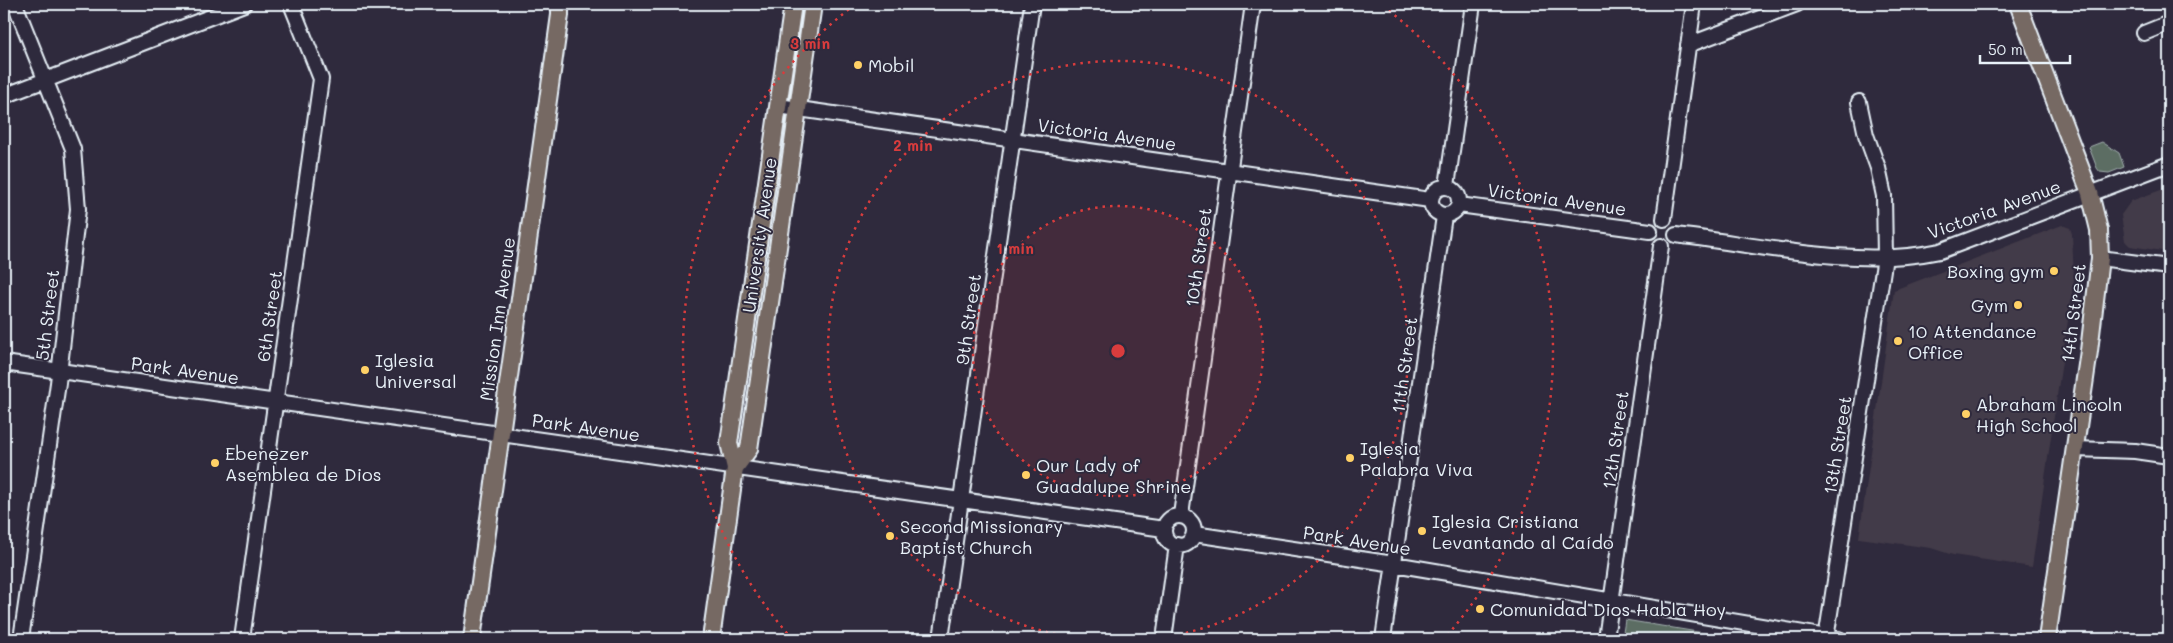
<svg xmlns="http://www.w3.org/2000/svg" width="2173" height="643" font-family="Mali,sans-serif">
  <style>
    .built { fill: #433b48 }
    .green { fill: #5c6d64; stroke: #a2afae }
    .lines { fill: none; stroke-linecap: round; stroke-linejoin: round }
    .minor-casing { stroke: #e8f1f8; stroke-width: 18 }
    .major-casing { stroke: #e8f1f8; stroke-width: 20 }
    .minor { stroke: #2f2a3d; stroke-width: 14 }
    .major { stroke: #766964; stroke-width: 16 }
    .ring { fill: none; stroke: #d83c3d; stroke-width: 2.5; stroke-dasharray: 2.5 5 }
    .poi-dot { fill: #ffd166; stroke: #2f2a3d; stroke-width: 2 }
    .labels { text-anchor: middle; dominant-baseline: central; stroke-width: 4; stroke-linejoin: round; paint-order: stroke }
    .poi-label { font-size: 18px; fill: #e8f1f8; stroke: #2f2a3d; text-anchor: start }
    .street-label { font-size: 18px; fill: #e8f1f8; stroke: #2f2a3d }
    .centre { fill: #d83c3d; stroke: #2f2a3d; stroke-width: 2.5 }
    .ring-label { font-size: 15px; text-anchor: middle; font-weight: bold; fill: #d83c3d; stroke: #2f2a3d; stroke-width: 4; stroke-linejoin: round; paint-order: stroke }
  </style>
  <rect width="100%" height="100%" fill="#2f2a3d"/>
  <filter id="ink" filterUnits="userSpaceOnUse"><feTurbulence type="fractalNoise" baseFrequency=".02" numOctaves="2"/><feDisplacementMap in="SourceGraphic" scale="10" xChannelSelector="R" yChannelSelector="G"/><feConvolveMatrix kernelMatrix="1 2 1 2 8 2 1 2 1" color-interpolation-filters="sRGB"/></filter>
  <g filter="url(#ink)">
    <path class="built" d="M2169,187V252L2130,246L2125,241L2121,215L2131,201Z
      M2062,225L2070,228L2072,234L2074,279L2032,567L1953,555L1931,548L1859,538L1894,290Z"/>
    <path class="green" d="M2102,142L2119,153L2124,167L2109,173L2100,172L2097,168L2089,147Z
      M1625,620L1740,639H1622Z"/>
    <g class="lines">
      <defs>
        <path id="minor" d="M15,4L73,149L78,209L58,383L21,639
          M2144,33L2169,23
          M1688,45L1797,4
          M4,96L244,4
          M778,106L1430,200
          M1447,186L1473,4
          M1431 201a14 14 0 1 1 28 0a14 14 0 1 1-28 0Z
          M1459,205L1650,231
          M1664,219L1694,4
          M1676,235C1760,245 1856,269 1940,251L2169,164
          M2100,258L2169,267
          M4,363L1164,529
          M2075,449L2135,451L2169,456
          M1181,515L1253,4
          M1164 531a15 15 0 1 1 30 0a15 15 0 1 1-30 0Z
          M1194,534L1394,564L1839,639
          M242,639L321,79L291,4
          M941,639L1032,4
          M1164,639L1177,545
          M1383,639L1444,216
          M1606,639L1661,246
          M1826,639L1885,257L1884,196L1878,168L1866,135L1859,102"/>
        <path id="major" d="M2018,4L2090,193L2099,230L2100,258L2089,351L2047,639
          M735,468L749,449L813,4
          M472,639L560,15V4
          M711,639L735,468L729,443L793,4"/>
      </defs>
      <use href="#minor" class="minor-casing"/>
      <use href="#major" class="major-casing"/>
      <use href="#minor" class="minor"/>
      <use href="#major" class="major"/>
    </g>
  </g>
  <circle cx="1118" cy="351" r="145" fill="#d83c3d" fill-opacity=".12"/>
  <g class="ring">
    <circle cx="1118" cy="351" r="145"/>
    <path d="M1085 639A290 290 0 1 1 1151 639"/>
    <path d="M792 639A435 435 0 0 1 853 6M1383 6A435 435 0 0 1 1444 639"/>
  </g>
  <g class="poi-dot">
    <circle cx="858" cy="65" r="5"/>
    <circle cx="2054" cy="271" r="5"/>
    <circle cx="2018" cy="305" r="5"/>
    <circle cx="1898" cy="341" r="5"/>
    <circle cx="365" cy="370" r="5"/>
    <circle cx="1966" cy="414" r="5"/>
    <circle cx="1350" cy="458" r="5"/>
    <circle cx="215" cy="463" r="5"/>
    <circle cx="1026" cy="475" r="5"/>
    <circle cx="1422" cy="531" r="5"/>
    <circle cx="890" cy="536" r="5"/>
    <circle cx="1480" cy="609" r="5"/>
  </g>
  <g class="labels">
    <g class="poi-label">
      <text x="868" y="65">Mobil</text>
      <text x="2044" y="271" text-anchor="end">Boxing gym</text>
      <text x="2008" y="305" text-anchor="end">Gym</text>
      <text x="1908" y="331">10 Attendance<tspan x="1908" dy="21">Office</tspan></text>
      <text x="375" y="360">Iglesia<tspan x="375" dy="21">Universal</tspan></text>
      <text x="1976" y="404">Abraham Lincoln<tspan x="1976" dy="21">High School</tspan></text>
      <text x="1360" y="448">Iglesia<tspan x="1360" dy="21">Palabra Viva</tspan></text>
      <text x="225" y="453">Ebenezer<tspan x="225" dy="21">Asemblea de Dios</tspan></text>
      <text x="1036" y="465">Our Lady of<tspan x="1036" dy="21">Guadalupe Shrine</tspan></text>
      <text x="1432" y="521">Iglesia Cristiana<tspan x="1432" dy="21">Levantando al Caído</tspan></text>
      <text x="900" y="526">Second Missionary<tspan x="900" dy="21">Baptist Church</tspan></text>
      <text x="1490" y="609">Comunidad Dios Habla Hoy</text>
    </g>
    <g class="street-label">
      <text transform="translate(1107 134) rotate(8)">Victoria Avenue</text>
      <text transform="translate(1557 199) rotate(8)">Victoria Avenue</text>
      <text transform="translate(1994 209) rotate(-20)">Victoria Avenue</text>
      <text transform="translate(759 235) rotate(-82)">University Avenue</text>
      <text transform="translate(1198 257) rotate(-82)">10th Street</text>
      <text transform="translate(2073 313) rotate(-83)">14th Street</text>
      <text transform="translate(47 315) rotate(-83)">5th Street</text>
      <text transform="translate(269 316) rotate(-82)">6th Street</text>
      <text transform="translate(497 319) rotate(-82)">Mission Inn Avenue</text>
      <text transform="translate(968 319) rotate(-82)">9th Street</text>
      <text transform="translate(1404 365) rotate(-82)">11th Street</text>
      <text transform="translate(185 370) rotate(8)">Park Avenue</text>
      <text transform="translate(586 427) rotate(8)">Park Avenue</text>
      <text transform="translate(1615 440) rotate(-82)">12th Street</text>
      <text transform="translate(1837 445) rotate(-81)">13th Street</text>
      <text transform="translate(1357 540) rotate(9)">Park Avenue</text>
    </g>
  </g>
  <circle cx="1118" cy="351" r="8" class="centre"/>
  <g class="ring-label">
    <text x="810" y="49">3 min</text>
    <text x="913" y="151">2 min</text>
    <text x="1015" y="254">1 min</text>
  </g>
  <rect width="2173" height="643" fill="none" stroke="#2f2a3d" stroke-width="20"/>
  <rect x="10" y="10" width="2153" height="623" fill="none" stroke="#e8f1f8" stroke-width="2" filter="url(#ink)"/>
  <path d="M1980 55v8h90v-8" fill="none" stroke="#e8f1f8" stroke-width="2.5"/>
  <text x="1988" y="55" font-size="15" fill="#e8f1f8" stroke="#2f2a3d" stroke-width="4" paint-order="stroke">50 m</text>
</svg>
